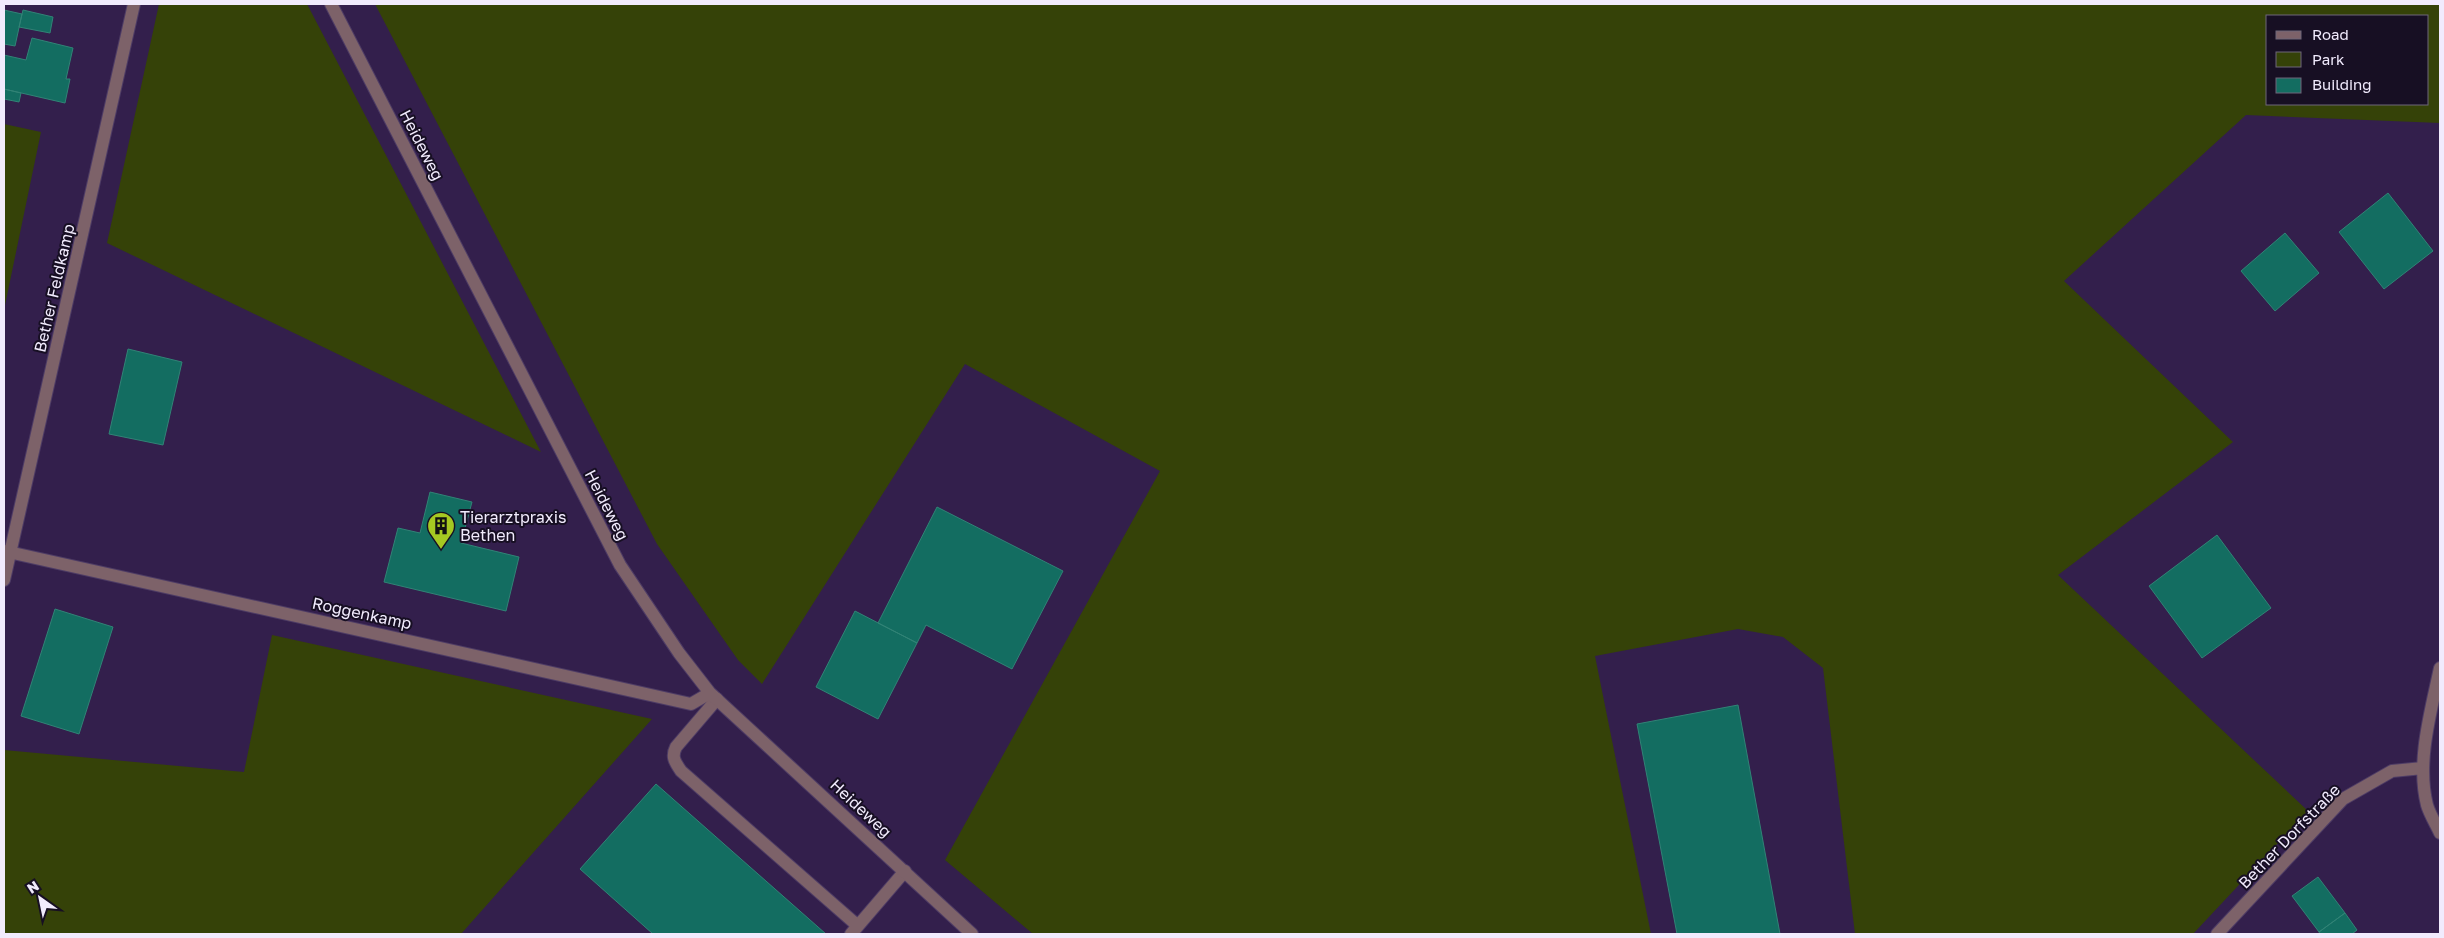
<svg xmlns="http://www.w3.org/2000/svg" width="2444" height="938" font-family="'Golos Text',sans-serif">
  <style>
    .green { fill: #354208; fill-rule: evenodd }
    .building { fill: #136d61; stroke: #318376 }
    .lines { fill: none; stroke-linecap: round; stroke-linejoin: round }
    .lane-casing { stroke: #4e3c65; stroke-width: 14 }
    .street-casing { stroke: #4e3c65; stroke-width: 14 }
    .lane { stroke: #7d6269; stroke-width: 12 }
    .street { stroke: #7d6269; stroke-width: 12 }
    .labels { text-anchor: middle; dominant-baseline: central; stroke-width: 4; stroke-linejoin: round; paint-order: stroke }
    .street-label { font-size: 16px; fill: #f1ebfd; stroke: #170f23 }
    .poi-label { font-size: 16px; fill: #f1ebfd; stroke: #170f23; text-anchor: start }
  </style>
  <rect width="100%" height="100%" fill="#331f4c"/>
  <path class="green" d="M159,4H307L541,452L107,243Z
    M375,4H2440V123L2246,115L2064,281L2233,442L2058,575L2308,811L2193,934H1855L1823,668L1783,637L1738,629L1595,656L1651,934H1033L945,860L1160,471L965,364L762,684L738,660L657,544ZM2268,16H2428V104H2268Z
    M4,124L41,132L4,310Z
    M272,635L652,719L461,934H4V750L244,772Z"/>
  <path class="building" d="M4,10L22,14L15,46L4,44Z
    M23,10L53,17L50,33L19,27Z
    M32,38L73,48L66,79H70L65,103L4,89V55L26,60Z
    M4,89L21,93L19,102L4,99Z
    M2388,193L2433,251L2384,289L2339,232Z
    M2285,233L2319,273L2275,311L2241,271Z
    M128,349L182,362L163,445L109,434Z
    M430,492L472,502L461,543L519,557L506,611L384,582L398,528L420,533Z
    M937,507L1063,571L1012,669L926,625L917,643L878,623Z
    M2217,535L2271,608L2202,658L2149,586Z
    M55,609L113,627L79,734L21,716Z
    M855,611L917,643L878,719L816,687Z
    M1738,705L1780,934H1677L1637,724Z
    M656,784L826,934H653L580,869Z
    M2318,877L2345,913L2319,932L2292,896Z
    M2345,913L2357,930L2352,934H2320L2319,932Z"/>
  <g class="lines">
    <defs>
      <path id="lane" d="M717,699L676,747C671,757 675,762 681,771L858,926
        M851,934L905,871"/>
      <path id="street" d="M331,4L620,565L679,653L710,693L972,934
        M4,551L691,704L710,693
        M4,580L134,4
        M2440,668C2431,711 2416,762 2427,805C2430,815 2436,824 2440,833
        M2217,934L2343,799L2392,771L2423,768"/>
    </defs>
    <use href="#lane" class="lane-casing"/>
    <use href="#street" class="street-casing"/>
    <use href="#lane" class="lane"/>
    <use href="#street" class="street"/>
  </g>
  <defs>
    <symbol id="building-pin" viewBox="-11 -11 22 30"><path d="M0 17L-7.5 6A9.5 9.5 0 1 1 7.5 6Z" fill="#a5c822" stroke="#170f23"/><path d="M-4-6H4V6H1V3H-1V6H-4ZM-2.5-4.3h1.7v1.8h-1.7ZM.8-4.3h1.7v1.8H.8ZM-2.5-1h1.7V.8h-1.7ZM.8-1h1.7V.8H.8Z" fill="#111"/></symbol>
  </defs>
  <g fill-rule="evenodd">
    <use href="#building-pin" x="425" y="510" width="32" height="43"/>
  </g>
  <g class="labels">
    <g class="street-label">
      <text transform="translate(422 145) rotate(63)">Heideweg</text>
      <text transform="translate(54 288) rotate(-77)">Bether Feldkamp</text>
      <text transform="translate(607 505) rotate(63)">Heideweg</text>
      <text transform="translate(362 613) rotate(12)">Roggenkamp</text>
      <text transform="translate(861 808) rotate(43)">Heideweg</text>
      <text transform="translate(2289 836) rotate(-46)">Bether Dorfstraße</text>
    </g>
    <g class="poi-label">
      <text x="460" y="517">Tierarztpraxis<tspan x="460" dy="18">Bethen</tspan></text>
    </g>
  </g>
  <rect width="2444" height="938" fill="none" stroke="#f1ebfd" stroke-width="10"/>
  <rect x="2266" y="15" width="162" height="90" fill="#170f23" stroke="#6e677a"/>
  <rect x="2276" y="31" width="25" height="8" fill="#7d6269" stroke="#6e677a"/>
  <text x="2312" y="40" font-size="15" fill="#f1ebfd">Road</text>
  <rect x="2276" y="52" width="25" height="15" fill="#354208" stroke="#6e677a"/>
  <text x="2312" y="65" font-size="15" fill="#f1ebfd">Park</text>
  <rect x="2276" y="78" width="25" height="15" fill="#136d61" stroke="#6e677a"/>
  <text x="2312" y="90" font-size="15" fill="#f1ebfd">Building</text>
  <g transform="translate(40 898) rotate(327)" stroke="#170f23" stroke-width="4" paint-order="stroke">
  <path d="M0-4L9 19L0 12L-9 19Z" fill="#f1ebfd"/>
  <text y="-8" font-size="14" font-weight="bold" text-anchor="middle" fill="#f1ebfd">N</text>
  </g>
</svg>
